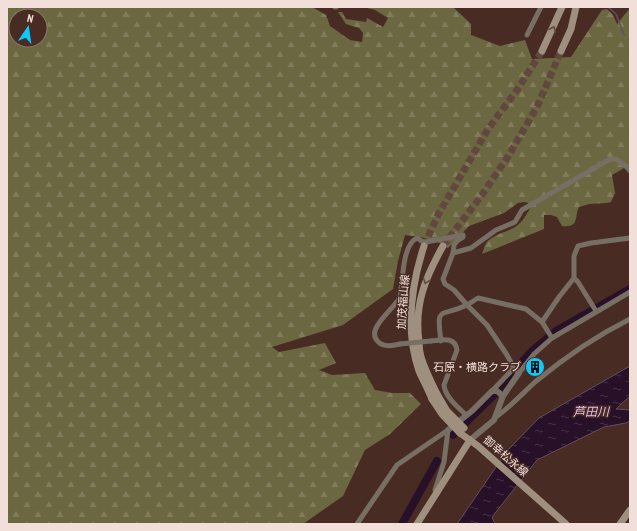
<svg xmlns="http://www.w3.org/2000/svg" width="637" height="531" font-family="'PT Sans Narrow','Noto Sans JP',sans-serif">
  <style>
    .forest { fill: url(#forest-firs); fill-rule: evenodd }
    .water { fill: url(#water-ripples); stroke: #644e5d }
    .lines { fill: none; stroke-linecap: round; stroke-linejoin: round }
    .stream { stroke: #644e5d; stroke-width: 1.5 }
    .river { stroke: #271028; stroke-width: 8 }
    .secondary-tunnel { stroke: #62473f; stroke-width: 7; stroke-dasharray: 7 3.5; stroke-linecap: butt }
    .minor { stroke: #786f64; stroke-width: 5 }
    .tertiary { stroke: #786f64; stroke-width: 6 }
    .secondary { stroke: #9e8f7e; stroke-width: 7 }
    .minor-bridge { stroke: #786f64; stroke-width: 5 }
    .secondary-bridge { stroke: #9e8f7e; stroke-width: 7 }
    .oneway { stroke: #624a3f }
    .labels { text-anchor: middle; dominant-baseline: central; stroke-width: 3; stroke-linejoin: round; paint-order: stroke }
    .street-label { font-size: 11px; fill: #f2dfda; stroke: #482c24 }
    .poi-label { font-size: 11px; fill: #f2dfda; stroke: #482c24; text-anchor: end }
    .water-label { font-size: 12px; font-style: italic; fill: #ebbaeb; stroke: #482c24 }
  </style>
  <defs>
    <pattern id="forest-firs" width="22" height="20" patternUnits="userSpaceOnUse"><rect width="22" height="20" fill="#6a6741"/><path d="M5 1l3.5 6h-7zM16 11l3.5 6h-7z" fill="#807c5c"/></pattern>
    <pattern id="water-ripples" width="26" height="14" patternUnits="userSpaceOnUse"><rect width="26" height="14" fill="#271028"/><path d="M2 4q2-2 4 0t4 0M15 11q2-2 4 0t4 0" fill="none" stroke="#473247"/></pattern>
  </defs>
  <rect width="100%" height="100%" fill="#482c24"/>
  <path class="forest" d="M7,7H312L326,15L330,26L350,40L362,42L363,33L359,28L346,24L338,12H342L346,19L366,22L367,18L383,27L388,18L375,10L363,7H453L471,24V35L500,46L525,40L532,59L571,57L602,10L607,9L613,15L617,24L630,8V175L624,168L612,175L615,193L611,202L607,203L589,204L579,207C574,217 580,228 562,226L557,217L551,215H544V229L482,254C484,249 485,243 489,240C503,229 516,233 526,215C528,212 531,208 531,204L525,202L518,203L504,213L469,226L448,248C436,239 421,237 405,235L398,261L393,289L343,325L272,347L279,352L325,343L336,363L319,370L332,375L365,373L375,390L392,393H410L421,404L390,434L365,450L343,496L303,524H7ZM16,16H40V40H16Z"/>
  <path class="water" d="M630,366V396L616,409L630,410V421L626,423L604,427L537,460L492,517L495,524H457L507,451L539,418Z"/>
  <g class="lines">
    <path class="stream" d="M608,7L616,14L624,35"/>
    <path class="river" d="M518,367L532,351L556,331L630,289
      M500,389L511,376
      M453,435L494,395
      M402,524L437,461"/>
    <path class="secondary-tunnel" d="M424,246L438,215L488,129L517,90L542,51
      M443,246L482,195L509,155L538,105L561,51"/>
    <path class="minor" d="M335,7H336
      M527,35L541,7
      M453,253L471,248L496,230L515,222L522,210L610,159H616L630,169
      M574,278L578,282L596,311
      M542,322L559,297L574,278V256L578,246L591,243L630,238
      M552,338L542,322L526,309L478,298L467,305L487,325L507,355L514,368L519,373L534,354L552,338L630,292
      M431,341C442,340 455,336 457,350L444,385C445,397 458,407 466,415
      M400,344C392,346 381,348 376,339C368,327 395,308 400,297C403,282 402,244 417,238L423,242H426L463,235V237L458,240L454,245L453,253L443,279L445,284L454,290L467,305C440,318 436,304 441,341
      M492,391L514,368
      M496,417C510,407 522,394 535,382C564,358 596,336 630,319
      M437,494L435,490L444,462L448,430
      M357,524L397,465L448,430"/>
    <path class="tertiary" d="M448,430L472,411L492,391H497L503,396
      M470,440L494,420L503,396L519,373"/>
    <path class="secondary" d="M542,51L562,7
      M561,51L571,29L576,7
      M424,246C411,286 405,330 419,371C423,380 428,389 432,399
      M437,394C431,382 425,370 421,357C420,353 419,347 419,342C414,305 425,278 443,246
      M460,433L478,446L566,524
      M417,524L470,440
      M620,524L630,510"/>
    <path class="minor-bridge" d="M400,344L431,341"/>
    <path class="secondary-bridge" d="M437,394L447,411L464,428
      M432,399L442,414L460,433"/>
  </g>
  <defs><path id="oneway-chevron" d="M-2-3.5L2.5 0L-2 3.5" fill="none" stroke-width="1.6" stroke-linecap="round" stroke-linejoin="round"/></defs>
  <g class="oneway">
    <use href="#oneway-chevron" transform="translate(553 29) rotate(-66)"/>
    <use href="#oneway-chevron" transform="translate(426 281) rotate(111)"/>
  </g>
  <defs>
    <symbol id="building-disc" viewBox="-11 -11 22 22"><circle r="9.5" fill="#0dcafa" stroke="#482c24"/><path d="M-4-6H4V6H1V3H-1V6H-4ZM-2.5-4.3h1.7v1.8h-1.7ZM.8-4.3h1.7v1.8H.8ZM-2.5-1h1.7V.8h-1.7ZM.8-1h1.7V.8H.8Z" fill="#111"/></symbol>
  </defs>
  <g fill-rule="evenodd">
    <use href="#building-disc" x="524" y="356" width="22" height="22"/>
  </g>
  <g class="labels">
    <g class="street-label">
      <text transform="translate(403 302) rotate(-86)">加茂福山線</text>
      <text transform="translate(506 456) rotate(41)">御幸松永線</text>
    </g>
    <g class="poi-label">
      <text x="521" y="367">石原・横路クラブ</text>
    </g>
    <g class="water-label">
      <text x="591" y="411">芦田川</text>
    </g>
  </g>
  <rect width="637" height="531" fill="none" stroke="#f2dfda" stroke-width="16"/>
  <g transform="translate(28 28) rotate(13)"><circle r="19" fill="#482c24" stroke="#8c746d"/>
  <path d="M0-3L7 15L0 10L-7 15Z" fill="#0dcafa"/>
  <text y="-6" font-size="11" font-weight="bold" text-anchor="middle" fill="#f2dfda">N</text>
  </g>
</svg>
